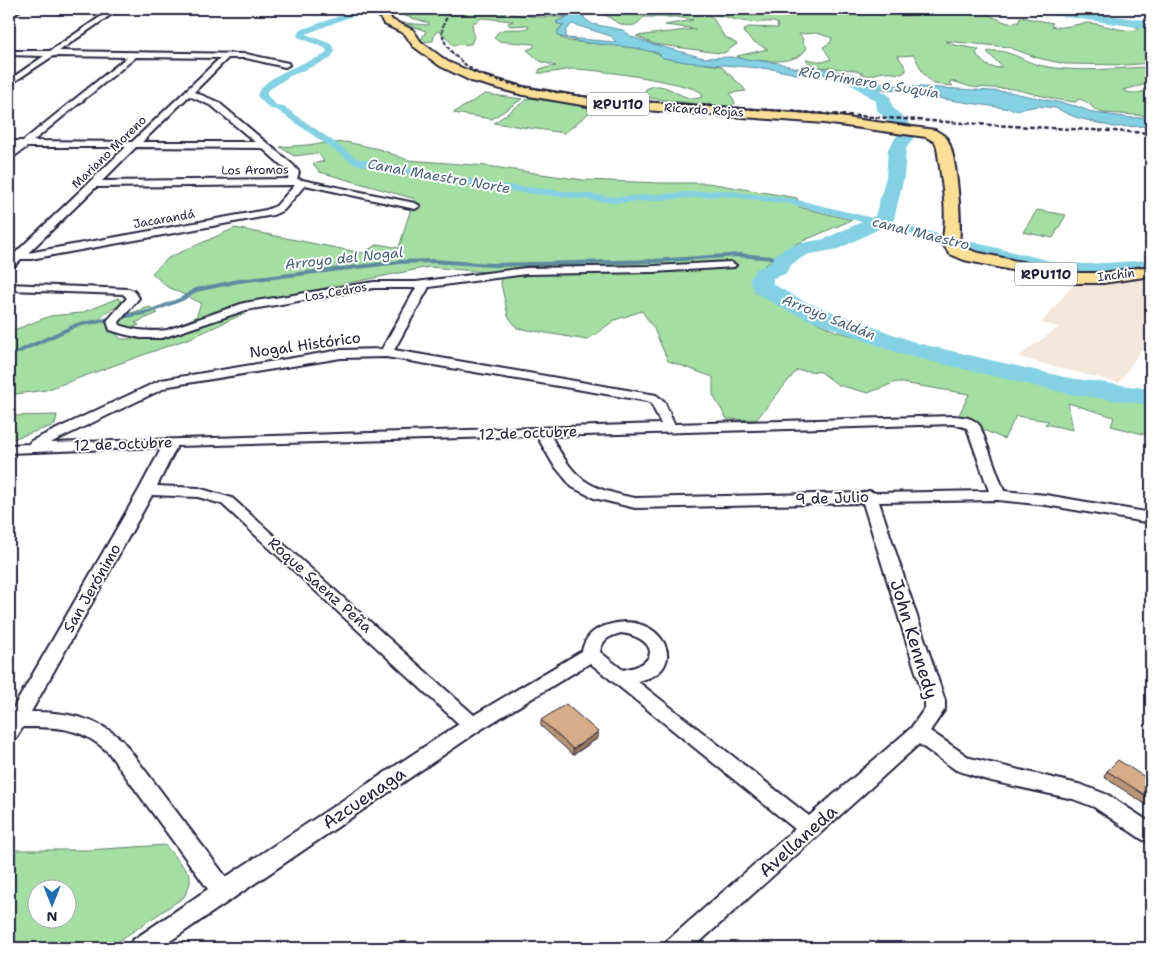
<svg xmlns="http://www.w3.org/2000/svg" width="1160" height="957" font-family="'Shantell Sans',sans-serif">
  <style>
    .built { fill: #f3e6db }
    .green { fill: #a4dea3; stroke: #63806f; fill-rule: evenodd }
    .water { fill: #84d1e3; stroke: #5d8ba0; fill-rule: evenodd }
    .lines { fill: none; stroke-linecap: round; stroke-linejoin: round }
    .stream { stroke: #5d8ba0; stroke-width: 4 }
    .canal { fill: #84d1e3; fill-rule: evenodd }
    .river { fill: #84d1e3; fill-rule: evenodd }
    .street-casing { stroke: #22223b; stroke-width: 4 }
    .primary-casing { stroke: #22223b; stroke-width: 4 }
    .street { fill: #fff; fill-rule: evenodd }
    .primary { fill: #fbdf96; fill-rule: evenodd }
    .rail-far1 { stroke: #22223b; stroke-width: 2; stroke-dasharray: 4 2; stroke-linecap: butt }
    .rail { stroke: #22223b; stroke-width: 2.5; stroke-dasharray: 4.5 2.5; stroke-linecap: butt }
    .wall { fill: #b99475; stroke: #22223b }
    .shaded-wall { fill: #96785f; stroke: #22223b }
    .building { fill: #d7ac88; stroke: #22223b }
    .labels { text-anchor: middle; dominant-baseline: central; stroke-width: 4; stroke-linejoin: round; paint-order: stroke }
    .far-street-label { font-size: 12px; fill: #22223b; stroke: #fff }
    .far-water-label { font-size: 14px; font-style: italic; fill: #445f76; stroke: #fff }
    .shield { fill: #fff; stroke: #646476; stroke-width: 1 }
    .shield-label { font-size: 14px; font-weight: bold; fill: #22223b }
    .street-label { font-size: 15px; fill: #22223b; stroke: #fff }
    .near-street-label { font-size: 18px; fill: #22223b; stroke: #fff }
  </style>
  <rect width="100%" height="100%" fill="#fff"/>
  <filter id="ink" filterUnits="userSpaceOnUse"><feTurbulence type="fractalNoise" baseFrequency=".02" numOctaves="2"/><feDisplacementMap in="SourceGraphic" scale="10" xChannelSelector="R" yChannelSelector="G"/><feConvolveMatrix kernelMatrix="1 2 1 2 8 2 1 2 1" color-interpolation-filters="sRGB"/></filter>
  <g filter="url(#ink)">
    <path class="built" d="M1151,275V335L1119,383L1018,357L1059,327L1041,323L1075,283Z"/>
    <path class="green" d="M410,9H434L414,12C425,15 440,13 451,9H557L561,12L559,15L505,9L494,10L500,13L542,17H568L556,22L564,24L558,30L561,38L569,41C587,44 656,46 664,58L721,66C728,75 739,81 746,91L730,93L735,103L732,106L704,105L642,97L646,89C668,77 681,105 702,97V93C688,82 593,69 573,69C561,70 549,74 538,73L540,69L556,66L540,61L527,50L534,47V44L498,41L494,38C501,23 516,33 529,27L528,25L510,26L508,23L513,21L482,18L472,24L474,37L471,44L453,45L444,35L438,31L435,33L433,41L420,42L426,31L403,23L429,25V23L405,16L404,12Z
      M596,9L695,10L712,17L724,36L737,44L724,53H719L654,44L636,36L695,29L665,25L693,20L677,17H644C641,19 640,21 638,23C624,33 607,14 596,9Z
      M695,9H848L861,11L865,9H906L894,13C901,18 918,15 926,11L925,9H1004L991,11L989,15L1007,23L1019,22L1020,17L1053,23L1051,26C1063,30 1076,23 1089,23C1106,24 1124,34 1140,29L1128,23L1151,25V63L1126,65L1065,64L1038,58L1008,47L945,41L954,45L978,49L979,50L976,53C982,63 990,70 1002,67L987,52C1004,47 1020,59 1035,64C1072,74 1114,68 1151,67V83L1123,90C1131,95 1143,93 1151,88V116L1103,113C1091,110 1090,100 1078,99L1076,102L1059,100L1014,89L971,87L952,81L949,82L953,86L933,84L923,73L914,55L898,56L906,68V71L902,74L883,72L868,76L854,70L820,67L810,64L806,59L823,62L831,59L823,47L831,42L832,38L817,33L799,34L803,39L802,42L807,48C797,67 759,60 742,59L737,56L768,49L752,41L744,33L745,29L748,27L778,28L777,23C767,20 758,24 749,22C730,20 714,12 695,9Z
      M485,94L522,99L492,119L453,113Z
      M529,98L596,107L565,133L494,123Z
      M346,142L379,149L408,160L487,166L583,180L661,183H708L797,198L799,207L852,220L796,244L759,270L755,292L835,331L994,372L1151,404V436L1111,426L1114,417L1068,403L1073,430L1045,424L1049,421L1016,416L1004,439L979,428L959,415L969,394L896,382L868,393L838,385L821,372L797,370L756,420L727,419L713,395V377L668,361L654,329L642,311L615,320L587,340L517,328L508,316L500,279L497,273L429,267L280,297L193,337L46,390L9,395V332L50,316L81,313L118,298L124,303L105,313L95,324L150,307L158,313L135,323L139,325L115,333L121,339H144L196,317L201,303L166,286L152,273L168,258L235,228L362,253L379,244L399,248C404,231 408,215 415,199L320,172L313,164L324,161L318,153L294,156L280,147Z
      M1037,210L1066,215L1053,238L1023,232Z
      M57,415L55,425L9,440V416Z
      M165,845L190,875V884L184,897L110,947L107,948H9V850H88ZM38,890H68V920H38Z"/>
    <path class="water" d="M557,9H583L584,18L592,24L623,30L632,37L652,44L704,58L731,57L778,63L796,68L827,69L851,74L888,85L1009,92L1076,106L1094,113L1132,118L1151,117V126L1113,127L1075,117L1055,108L1038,106L1017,110L943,99L902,90L863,88L823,74H796L772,69L686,62L663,58L658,53L635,48L580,42L558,36V30L564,25L557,24L558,21L567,17L559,15L561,12ZM572,24L611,36L616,42L566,38V31Z"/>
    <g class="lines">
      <path class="stream" d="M9,356L77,325L149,312L182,299L196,290L239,281L400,262L431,261L492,265L655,261L739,255L784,259"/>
      <path class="canal" d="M360,9H370L306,34L331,44L335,51L330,59L290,76L267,91V95L276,105L283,106L357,158L490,183L616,197L721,190L790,198L1059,263L1088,264L1151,260V268L1088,272L1059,271L790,204L721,196L616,203L490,189L354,164L277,110L270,109L257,96C261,77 307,62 324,55L327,51L325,48L298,37L297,35L300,30Z"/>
      <path class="river" d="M1033,9H1064L1151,21V29L1039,13L1035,12Z
        M851,73L856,75L890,96L893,108L907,120L916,134L906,149L904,177L894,219L891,223L838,249L806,255L792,264L785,274L773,278V284L803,301L917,343L1069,378L1151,389V405L1069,394L900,354L787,311L756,293L749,281L756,269L769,264L776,254L791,245L824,239L875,216L886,177L888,149L898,134L894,127L877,110L876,101L846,81L843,78L846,75Z"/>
      <defs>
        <path id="street" d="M15,9H22L9,17V12Z
          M112,9H119L59,51L246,54L288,63L289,65L285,67L246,58H228L194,92L218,102L293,165L299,172L297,179L415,203L420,206L415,209L305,185L284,210L273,215L31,259H21L13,267L9,268V259L126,147H27L9,160V153L16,147H9V141H23L127,57L53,56L9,85V80L44,56L9,55V51H50ZM136,57L220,58L132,142L33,141ZM189,96L212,106L255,142H142ZM136,147L262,148L289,172L288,179L102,181ZM295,185L276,206L266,210L28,253L96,187Z
          M730,262L736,265L734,267L654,272L526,274L429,287L394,350L656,395L664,401L674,424L953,416C964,417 973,417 980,426L1004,491L1046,495L1151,513V523L1046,505L998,500L879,502L945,701V709L930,731L970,758L1082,785L1108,795L1151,823V843L1143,840L1094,807L1073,799L987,780L956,770L919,744L693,948H664L668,940L795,829L590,663L480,730L160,948H129L133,940L208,889L108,752C81,727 58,727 23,727L16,738L9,741V712H11L139,490L162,447L9,453V445L29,444L31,441L161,380L341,350L382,349L416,288H374L246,310L162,338H141L123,334L110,330L107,321L127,298L123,294L9,290V284L129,289L134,291L139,298L119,322L120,325C135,331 150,332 167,330L244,303L374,282H416L526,268L654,266ZM386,357L647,401L651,403L661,424L50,443L169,386L341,358ZM953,424L967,428L989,491L875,493L869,491L863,493L635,498C586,488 575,480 551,436ZM537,436L553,464L572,487L594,498L635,508L863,503L925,701V708L911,728L809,816L637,681C694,672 662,608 608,625C594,629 585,636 582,651L474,715L232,498L198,488L157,486L177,446ZM152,495L198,497L222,504L459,724L226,877L122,740C96,717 65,712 31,712ZM621,633C654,637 664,663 623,670L600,652C602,639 610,636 621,633Z"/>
        <path id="primary" d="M387,9H398L390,17L392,20L413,30L421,42L448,62L479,75L524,87L588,98L824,115L935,130C939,133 945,135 947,139C957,154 962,224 959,242L962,246L975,252L1073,273H1103L1151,266V276L1103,283H1073L964,260L950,254L942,243C949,212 941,178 937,147L935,142L926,137L824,123L588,106L523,95L471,81L440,66L413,46L405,34L384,24L379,16Z"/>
      </defs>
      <use href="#street" class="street-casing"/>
      <use href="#primary" class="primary-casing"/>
      <use href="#street" class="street"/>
      <use href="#primary" class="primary"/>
      <path class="rail-far1" d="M455,9C443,19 438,31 447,46C456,59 471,70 485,76C502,83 520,86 537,89C587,98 636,101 686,104"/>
      <path class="rail" d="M666,103L992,125L1151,133"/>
    </g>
    <path class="wall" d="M541,720L598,732V738L573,755L541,726Z
      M1107,771L1143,776L1151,772V808L1104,777Z"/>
    <path class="shaded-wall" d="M598,732V738L573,755V749Z"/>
    <path class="building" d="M566,704L598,732L573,749L541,720Z
      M1118,760L1143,776L1149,770L1151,772V799L1107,771Z"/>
  </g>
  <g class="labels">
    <g class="far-street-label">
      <text transform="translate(704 110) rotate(4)">Ricardo Rojas</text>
      <text transform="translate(109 152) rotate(-44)">Mariano Moreno</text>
      <text transform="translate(255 170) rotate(-1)">Los Aromos</text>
      <text transform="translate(164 219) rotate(-10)">Jacarandá</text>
      <text transform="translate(1116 275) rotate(-7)">Inchín</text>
      <text transform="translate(336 292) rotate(-10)">Los Cedros</text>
    </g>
    <g class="far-water-label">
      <text transform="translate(869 82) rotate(9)">Río Primero o Suquía</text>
      <text transform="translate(439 176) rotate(10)">Canal Maestro Norte</text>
      <text transform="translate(921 233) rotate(14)">canal Maestro</text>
      <text transform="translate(344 258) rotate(-6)">Arroyo del Nogal</text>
      <text transform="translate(829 317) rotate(22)">Arroyo Saldán</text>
    </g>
    <g class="shield">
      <rect x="587" y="92.5" width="62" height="23" rx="4"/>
      <rect x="1015" y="262.5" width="62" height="23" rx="4"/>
    </g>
    <g class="shield-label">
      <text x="618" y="104">RPU110</text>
      <text x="1046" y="274">RPU110</text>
    </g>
    <g class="street-label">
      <text transform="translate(305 345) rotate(-8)">Nogal Histórico</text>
      <text transform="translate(528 433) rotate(-2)">12 de octubre</text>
      <text transform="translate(123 444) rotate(-2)">12 de octubre</text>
      <text transform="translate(832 498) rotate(-2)">9 de Julio</text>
      <text transform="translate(320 585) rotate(42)">Roque Saenz Peña</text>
      <text transform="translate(92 588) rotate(-60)">San Jerónimo</text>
    </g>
    <g class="near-street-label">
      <text transform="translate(914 639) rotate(73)">John Kennedy</text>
      <text transform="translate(364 798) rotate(-34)">Azcuenaga</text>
      <text transform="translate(798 841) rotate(-42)">Avellaneda</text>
    </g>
  </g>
  <rect width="1160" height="957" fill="none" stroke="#fff" stroke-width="30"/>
  <rect x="15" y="15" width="1130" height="927" fill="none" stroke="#22223b" stroke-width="2" filter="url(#ink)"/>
  <g transform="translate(52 904) rotate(180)"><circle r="24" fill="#ffffff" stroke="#a7a7b1"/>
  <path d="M0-4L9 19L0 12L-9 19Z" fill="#1f6fb2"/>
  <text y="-8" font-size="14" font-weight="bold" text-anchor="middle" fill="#22223b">N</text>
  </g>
</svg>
